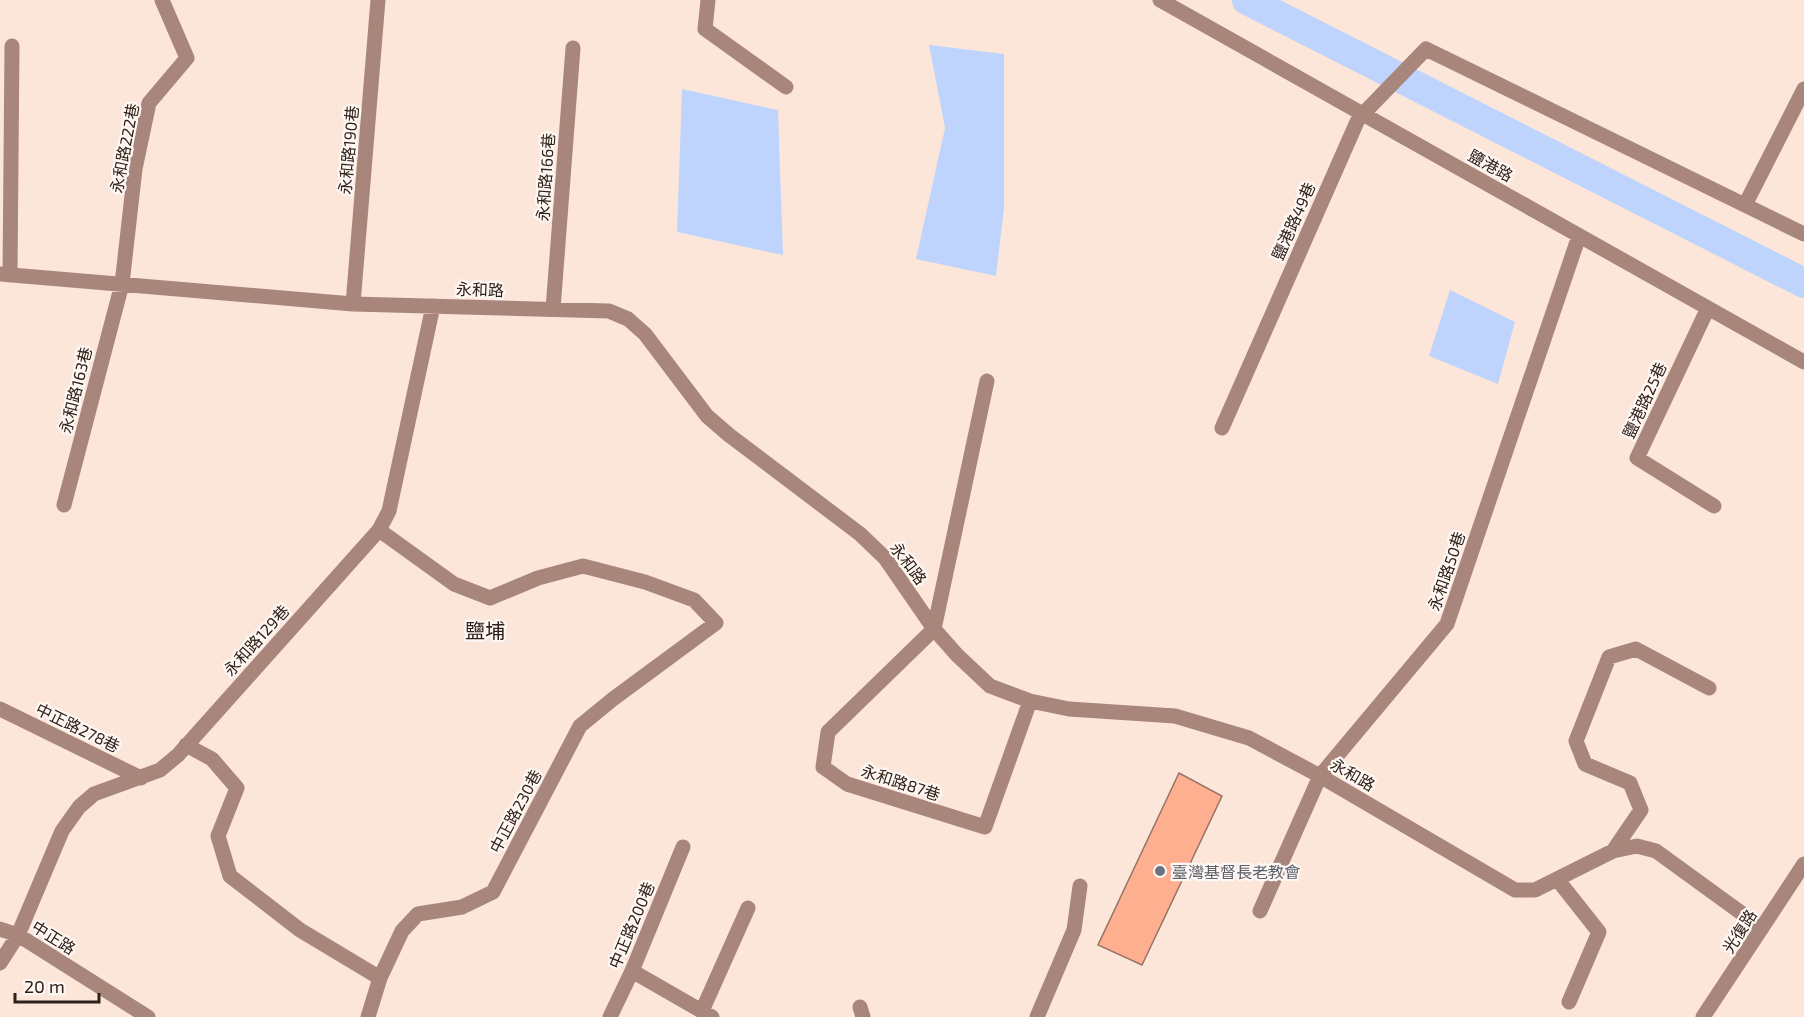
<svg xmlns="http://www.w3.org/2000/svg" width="1804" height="1017" font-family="'Exo 2','Noto Sans TC',sans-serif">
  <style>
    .water { fill: #bed4fd }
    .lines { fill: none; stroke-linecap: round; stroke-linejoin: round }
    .canal { stroke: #bed4fd; stroke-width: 30 }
    .building { fill: #feaf90; stroke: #977467; stroke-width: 1.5 }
    .minor { stroke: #a9867b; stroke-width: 15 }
    .worship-dot { fill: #6b7280; stroke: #fef7f3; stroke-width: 2 }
    .labels { text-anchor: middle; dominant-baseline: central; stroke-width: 4.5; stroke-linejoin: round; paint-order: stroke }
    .street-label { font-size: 16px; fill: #2e2119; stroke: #fef7f3 }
    .worship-label { font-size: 16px; fill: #5b616d; stroke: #fef7f3; text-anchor: start }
    .quarter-label { font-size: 20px; fill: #2e2119; stroke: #fef7f3 }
  </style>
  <rect width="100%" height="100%" fill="#fce6da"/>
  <path class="water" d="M929,45L1004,54V208L996,276L916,259L945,128Z
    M682,89L778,110L783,255L677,232Z
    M1450,290L1515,322L1498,384L1429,356Z"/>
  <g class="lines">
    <path class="canal" d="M1247,0L1804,283"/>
  </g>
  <path class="building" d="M1179,773L1222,796L1142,965L1098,945Z"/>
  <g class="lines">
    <path class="minor" d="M708,0L705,29L786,87
      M1160,0L1804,362
      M1745,205L1804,89
      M0,274L353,304L609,311L628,319L645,334L707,416L729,435L860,534L885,558L934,629L957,655L990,686L1030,701L1069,709L1175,716L1249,738L1320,776L1515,890H1535L1613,851L1637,846L1656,851L1762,928
      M10,275L12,46
      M353,304L378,0
      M1708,308L1637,458L1714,506
      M553,309L573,48
      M987,381L934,629L828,732L823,767L847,784L985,827L1030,701
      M1222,428L1360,115L1363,114L1426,49L1804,234
      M64,505L122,284L135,169L149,103L187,58L162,0
      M0,709L141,778
      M186,745L212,759L237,788L218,836L230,876L300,930L380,978
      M1613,851L1641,810L1630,783L1585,764L1576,741L1609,657L1636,649L1709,688
      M1557,879L1599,932L1569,1002
      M1260,911L1320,776L1447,624L1579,236
      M0,929L18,935L148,1017
      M0,963L18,935L62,831L79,807L94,794L160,770L178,755L379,530L389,511L433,306
      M632,971L712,1017
      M860,1007L863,1017
      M702,1011L748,908
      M368,1017L380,978L402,931L418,914L462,907L493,892L580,726L613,699L716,623L694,600L645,582L583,566L538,578L490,598L454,584L379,530
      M610,1017L632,971L683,847
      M1037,1017L1074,930L1080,886
      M1703,1017L1804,864"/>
  </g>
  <circle class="worship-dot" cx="1160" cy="871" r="6"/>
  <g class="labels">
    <g class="street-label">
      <text transform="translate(124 148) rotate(-79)">永和路222巷</text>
      <text transform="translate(348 150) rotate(-85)">永和路190巷</text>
      <text transform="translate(1491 165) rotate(29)">鹽港路</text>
      <text transform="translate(545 177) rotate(-86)">永和路166巷</text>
      <text transform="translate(1293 221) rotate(-66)">鹽港路49巷</text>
      <text transform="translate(480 289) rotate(2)">永和路</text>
      <text transform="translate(75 390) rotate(-76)">永和路163巷</text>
      <text transform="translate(1644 400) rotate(-65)">鹽港路25巷</text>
      <text transform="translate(909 563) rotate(53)">永和路</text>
      <text transform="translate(1446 571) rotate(-71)">永和路50巷</text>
      <text transform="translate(256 640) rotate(-48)">永和路129巷</text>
      <text transform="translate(78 727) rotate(26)">中正路278巷</text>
      <text transform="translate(1353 774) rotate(30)">永和路</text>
      <text transform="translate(901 782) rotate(18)">永和路87巷</text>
      <text transform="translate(515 811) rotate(-62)">中正路230巷</text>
      <text transform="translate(631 925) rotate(-67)">中正路200巷</text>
      <text transform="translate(1739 931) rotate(-57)">光復路</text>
      <text transform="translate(54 937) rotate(32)">中正路</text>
    </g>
    <g class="worship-label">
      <text x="1172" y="871">臺灣基督長老教會</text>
    </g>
    <g class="quarter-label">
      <text x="485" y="630">鹽埔</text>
    </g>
  </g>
  <path d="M15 993v9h84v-9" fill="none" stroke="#2e2119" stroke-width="3"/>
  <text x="24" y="993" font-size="18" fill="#2e2119" stroke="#fef7f3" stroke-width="4.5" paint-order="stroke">20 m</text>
</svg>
